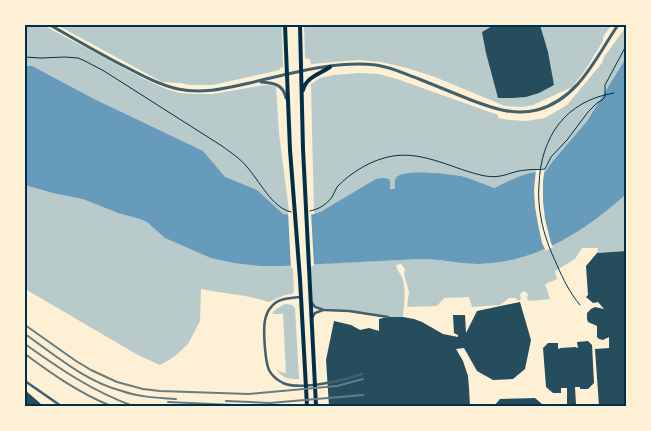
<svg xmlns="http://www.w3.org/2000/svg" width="651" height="431" font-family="'Fira Sans',sans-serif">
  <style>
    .green { fill: #b9caca }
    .water { fill: #669bbc }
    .pier { fill: #fdf0d5 }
    .building { fill: #264d5e }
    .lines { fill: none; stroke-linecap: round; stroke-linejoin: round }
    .path { stroke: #003049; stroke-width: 1 }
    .minor { stroke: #3f606c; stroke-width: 2.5 }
    .tertiary { stroke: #3f606c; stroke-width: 3 }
    .secondary { stroke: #003049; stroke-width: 4 }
    .rail { stroke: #657d81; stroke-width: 2 }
    .neatline { fill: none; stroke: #003049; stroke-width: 2 }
  </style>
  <rect width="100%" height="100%" fill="#fdf0d5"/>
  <path class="green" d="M25,25H43L144,79L166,89L180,93L195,94H213L264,85L276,86L279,133L291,227L294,291L292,294L285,295L269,302C247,294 223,294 201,289L200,321L188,344L174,357L160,365L138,355L25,289Z
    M57,25H282L283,67L280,68V70L213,85H189L180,83L162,82Z
    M304,25H611L603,37V41L584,72L572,87L533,105L523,107L505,106L435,77L407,68L381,62L358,60L311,64L310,59L305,58Z
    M626,27V58L587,121L552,162L546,171C524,172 513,179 494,188L462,177L443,174H407L395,180V189H390V182L314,214L311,84L320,78L334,75L359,73L379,74L397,79L498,115V118L509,120L526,121L545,118L567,105L602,63L604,57Z
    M626,194V250L625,251L597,253L598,248H582L575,259L555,271L557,279L545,284L550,299L529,301L527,299L528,294L524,291L520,294L521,299L519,301L515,298H509L500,305L472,307L469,297L444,298L437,306L407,307L409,292L404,274L405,269L401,264L396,265C397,271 401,274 403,280C406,292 404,305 403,317H388L367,313L324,310L318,308L312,304L309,264L421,259C440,259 459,264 479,264C535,263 586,231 626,194Z
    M285,304L292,305L295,308L299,379C287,379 284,379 276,369L281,372L286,373L283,314H272L276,309Z"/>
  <path class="water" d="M626,58V194C586,231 535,263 479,264C459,264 440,259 421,259L280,266H260L234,263L211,258L165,238L147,222L140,219L118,213L83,199L53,193L25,185V66H32L94,99L203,151L225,177L257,190L283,214L299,216L314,214L322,211L376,179L383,178L389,179L390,182V189H395C395,186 394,181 396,178C401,168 450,174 461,176C472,179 483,184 494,188C513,179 524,172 546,171L552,162L587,121Z"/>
  <path class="pier" d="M545,168L543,181V201L545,219L551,243L553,247L546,251L542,243L538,224L535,207L534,190L536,169Z
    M288,212L298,214L311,212L314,266L291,268Z"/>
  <path class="building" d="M494,25H540L548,52L554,85L539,93L526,97L512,98H498L486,53L482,32Z
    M626,251V406H599L595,349L609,348V337L603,340L599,339L597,337V326L588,322L587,319V313L591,309L595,307L604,309L598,302L593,303L586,297L588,295L586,266L597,253Z
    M520,302L531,340L525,369L513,379L493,380L477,371L464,348L456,349L463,361L468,376L469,388L470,406H329L326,360L334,321L351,325L360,330L369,328L379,331V319L388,317H403L414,319L422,322L443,334L458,337V335L454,333L453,315H465L466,333L477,311Z
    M588,341L592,345L594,383L588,389H580V387H575L576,404L567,405V388H561V393H553L546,387L543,348L548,343H558V349L561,348L575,347L578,348L577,342Z
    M25,390L40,403L42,406H25Z
    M535,398L542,404V406H494L500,399Z"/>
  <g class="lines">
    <path class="path" d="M25,57L41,58L65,57L78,58L85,61L104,71L222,146C231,153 240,158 247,167C259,180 272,208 291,212
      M310,211C319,209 326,205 332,197C334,194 335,190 337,187C351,172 373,159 393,156C425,151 455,170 485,176C504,179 510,171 526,170C533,169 539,170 545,169L551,157L567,140L588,112L597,103L602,100L605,97V85L626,46
      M580,305C570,293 563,279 557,265C550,250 544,235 541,218C539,207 538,196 539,184C541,137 565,101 614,93"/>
    <path class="minor" d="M301,297C291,298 279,298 272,306C268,310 266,315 265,320C263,330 265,361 269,370C272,376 277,380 283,383C300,391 345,380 362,374
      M312,303L315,307L324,310L349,311L388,317
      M312,318L315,313L323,310
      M25,381L61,406"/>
    <path class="tertiary" d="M50,25C75,39 100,54 126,67C143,76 160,85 178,89C201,94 223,89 245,84C285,75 335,60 376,65C391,67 405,74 419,79C436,86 454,93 471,100C492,108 514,116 537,110C579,99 596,57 618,25
      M261,82C274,83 283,84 286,98"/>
    <path class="secondary" d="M285,25L290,150L300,279L307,406
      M300,25L303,149L316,406
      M303,90C306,77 320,74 330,67"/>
    <path class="rail" d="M25,325L76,361L91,370L117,382L143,389L160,391L249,394L337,386L363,379
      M25,334C56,356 85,381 122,391C139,397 157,398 176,399
      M25,344C60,369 92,391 133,406
      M25,354C52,374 79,393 111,406
      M226,401L270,403L363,395
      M168,402L233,405"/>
  </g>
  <rect width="651" height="431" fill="none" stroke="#fdf0d5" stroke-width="52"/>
  <rect x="26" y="26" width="599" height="379" class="neatline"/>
</svg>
